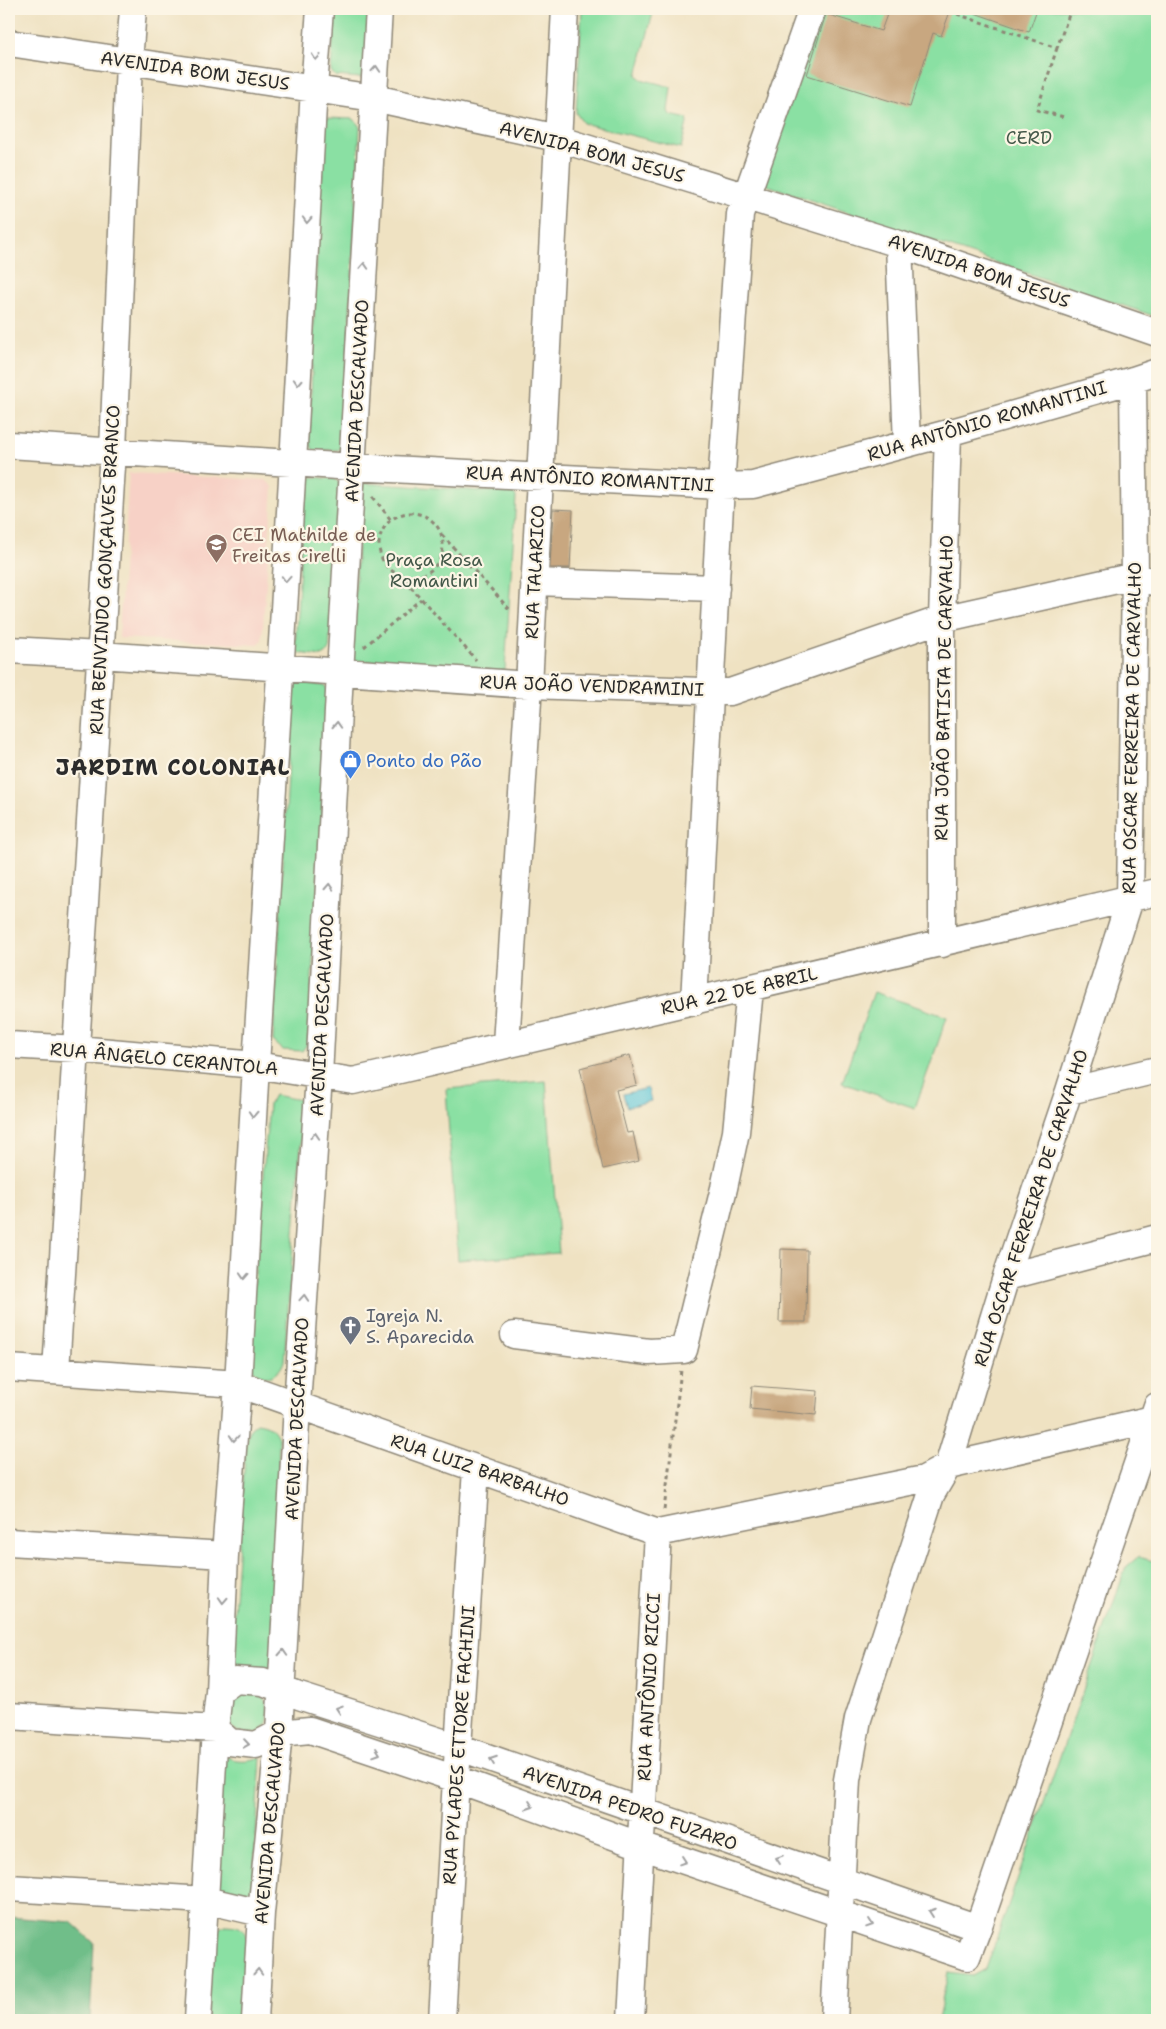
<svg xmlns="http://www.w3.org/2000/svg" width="1166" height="2029" font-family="'Shantell Sans',sans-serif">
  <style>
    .built { fill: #f7d1c6 }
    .green { fill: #8ae0a3; stroke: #5a8667 }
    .forest { fill: #6fbe89; stroke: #4d745a }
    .water { fill: #5ec7d9; stroke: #447982 }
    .building { fill: #c8a780 }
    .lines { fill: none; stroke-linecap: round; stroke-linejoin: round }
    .minor-casing { stroke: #8d8676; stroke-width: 29 }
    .path { stroke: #8d8676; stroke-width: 3; stroke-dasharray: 4 4; stroke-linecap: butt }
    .minor { stroke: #fff; stroke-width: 26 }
    .oneway { stroke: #a0a0a0 }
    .labels { text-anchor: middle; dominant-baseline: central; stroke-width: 4.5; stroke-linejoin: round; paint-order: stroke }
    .street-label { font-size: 18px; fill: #2b2b2b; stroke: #fcf5e5 }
    .park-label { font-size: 18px; fill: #435849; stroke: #fcf5e5 }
    .education-label { font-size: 18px; fill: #785e54; stroke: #fcf5e5; text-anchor: start }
    .shop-label { font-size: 18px; fill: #366cbe; stroke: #fcf5e5; text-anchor: start }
    .worship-label { font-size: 18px; fill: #5b616d; stroke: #fcf5e5; text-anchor: start }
    .district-label { font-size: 22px; font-weight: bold; letter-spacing: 1px; fill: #2b2b2b; stroke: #fcf5e5 }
  </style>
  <rect width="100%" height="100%" fill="#fcf5e5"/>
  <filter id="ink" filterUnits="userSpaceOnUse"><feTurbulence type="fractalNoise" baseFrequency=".02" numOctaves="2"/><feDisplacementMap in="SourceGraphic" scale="10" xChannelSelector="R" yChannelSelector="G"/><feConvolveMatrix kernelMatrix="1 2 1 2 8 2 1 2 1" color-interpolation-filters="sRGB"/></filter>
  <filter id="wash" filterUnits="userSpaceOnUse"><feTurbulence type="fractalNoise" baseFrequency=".0096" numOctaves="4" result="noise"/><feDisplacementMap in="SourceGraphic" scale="20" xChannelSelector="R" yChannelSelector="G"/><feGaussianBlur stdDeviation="1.12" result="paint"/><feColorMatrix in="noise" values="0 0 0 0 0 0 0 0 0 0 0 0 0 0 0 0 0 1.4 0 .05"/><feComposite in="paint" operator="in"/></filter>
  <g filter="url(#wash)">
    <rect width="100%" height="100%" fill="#efe2c2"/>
    <path class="built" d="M129,473L266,480L273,487L262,640L258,645L119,638Z"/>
    <path class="green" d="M335,9H369L366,71L361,78L335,76L331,71Z
      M582,9H654L637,75L641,79L671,87L668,111L670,115L688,119L681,148L583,123L576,113Z
      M823,9H1157V317L767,185L763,178Z
      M326,118L354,119L360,127L343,446L338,450H313L309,442L322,133Z
      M311,477L335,479L340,484L329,651L322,656L299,653L295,648L305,483Z
      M362,483L514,493L516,497L505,670L499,671L356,660L351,657Z
      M298,682L325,686L329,691L308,1043L302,1051L283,1050L273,1041L293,689Z
      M874,992L947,1017L915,1108L842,1083Z
      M546,1081L559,1253L458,1260L446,1089Z
      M274,1095L300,1100L304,1106L284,1361C280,1375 264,1384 253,1369C251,1365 250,1361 248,1357L269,1104Z
      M257,1423C270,1425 274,1428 279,1440L272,1665L268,1672L230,1669L246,1443L250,1429Z
      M1138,1557L1157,1562V2020H938L948,1973L973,1976L986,1969L1126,1567Z
      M249,1693C271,1696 268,1706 268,1724L257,1734C252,1733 243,1734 237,1731C218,1721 231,1697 249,1693Z
      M223,1754C234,1763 249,1761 261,1757L253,1882L250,1892L243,1896L229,1897L220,1890L215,1877Z
      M225,1925C240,1926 243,1926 248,1941L244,2020H207L213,1941L218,1929Z"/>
    <path class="forest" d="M9,1917L71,1922L94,1943L90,2020H9Z"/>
    <path class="water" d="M648,1088L651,1101L627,1107L623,1094Z"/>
    <g id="blocks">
      <path class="building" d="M889,9H951L941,36L933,33L910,107L807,75L826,14L881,31Z
        M970,9H1037L1029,32L969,11Z
        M553,509L573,510L570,568H550Z
        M630,1055L637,1085L616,1090L627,1133L633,1132L639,1161L603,1169L580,1068Z
        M781,1249L807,1250L806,1322H779Z
        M752,1386L818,1391L816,1415L750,1409Z"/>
    </g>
  </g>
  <g filter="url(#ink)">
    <use href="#blocks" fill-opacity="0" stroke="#8d8676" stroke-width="1"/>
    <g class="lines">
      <defs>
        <path id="minor" d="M9,43L374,98L557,138L899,244L1157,333
          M899,244L907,444
          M9,445L353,467L721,486L753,485L948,433L1133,380L1157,372
          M534,582L716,588
          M9,650L100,655L529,685L730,692L942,619L1135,576L1157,583
          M942,944V619L948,433
          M694,1002L721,486L740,214L812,9
          M506,1044L529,685L565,9
          M9,1045L77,1049L256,1065L353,1081L1157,892
          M1069,1091L1157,1070
          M1006,1277L1157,1238
          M514,1335L649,1352L684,1350L724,1188L736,1132L750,989
          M9,1368L238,1384L658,1533L924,1479L948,1466L1153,1419
          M56,1371L113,450L129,62L133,9
          M9,1542L225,1555
          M219,1692L235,1680L263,1682L299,1696L458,1747L978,1928
          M9,1716L215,1729L230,1742L256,1745L279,1733L310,1730L456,1779L641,1846L967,1957L978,1928L1157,1406
          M9,1888L205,1900L261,1913
          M198,2020L215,1729L219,1692L225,1555L238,1384L256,1065L293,463L314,88L320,9
          M255,2020L261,1913L279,1733L297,1405L319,1076L340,673L379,9
          M442,2020L456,1779L476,1469
          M631,2020L658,1533
          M834,2020L847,1780L858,1719L931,1495L948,1466L1006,1277L1069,1091L1130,899L1135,576L1133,380"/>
      </defs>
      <use href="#minor" class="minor-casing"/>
      <path class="path" d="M942,9L1057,48L1071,9
        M1057,48L1037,110L1064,117
        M373,497L391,520
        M379 545a32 32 0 1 1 64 0a32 32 0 1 1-64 0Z
        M442,535L510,610
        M400,575L476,660
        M364,647L421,599
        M664,1510L681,1370"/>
      <use href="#minor" class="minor"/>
    </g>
    <defs><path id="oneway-chevron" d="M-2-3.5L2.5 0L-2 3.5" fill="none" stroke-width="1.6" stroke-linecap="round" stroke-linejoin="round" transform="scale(1.25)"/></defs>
    <g class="oneway">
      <use href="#oneway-chevron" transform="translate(316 57) rotate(95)"/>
      <use href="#oneway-chevron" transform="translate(376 69) rotate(-86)"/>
      <use href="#oneway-chevron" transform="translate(307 220) rotate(93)"/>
      <use href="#oneway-chevron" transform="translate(364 266) rotate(-87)"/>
      <use href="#oneway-chevron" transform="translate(298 382) rotate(93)"/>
      <use href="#oneway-chevron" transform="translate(286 579) rotate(94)"/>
      <use href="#oneway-chevron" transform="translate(337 725) rotate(-87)"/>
      <use href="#oneway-chevron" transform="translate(329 887) rotate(-87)"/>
      <use href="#oneway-chevron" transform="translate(253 1114) rotate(93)"/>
      <use href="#oneway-chevron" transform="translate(315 1136) rotate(-86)"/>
      <use href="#oneway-chevron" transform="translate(244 1276) rotate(93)"/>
      <use href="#oneway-chevron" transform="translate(304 1298) rotate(-86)"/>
      <use href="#oneway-chevron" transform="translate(234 1438) rotate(94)"/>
      <use href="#oneway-chevron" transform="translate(223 1600) rotate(93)"/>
      <use href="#oneway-chevron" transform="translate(283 1653) rotate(-87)"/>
      <use href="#oneway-chevron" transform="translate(339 1709) rotate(-162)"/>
      <use href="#oneway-chevron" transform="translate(246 1744) rotate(8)"/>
      <use href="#oneway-chevron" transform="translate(377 1753) rotate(19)"/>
      <use href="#oneway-chevron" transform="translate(493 1760) rotate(-160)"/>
      <use href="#oneway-chevron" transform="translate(530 1806) rotate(20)"/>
      <use href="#oneway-chevron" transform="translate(779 1859) rotate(-161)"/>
      <use href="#oneway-chevron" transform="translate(683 1861) rotate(19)"/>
      <use href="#oneway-chevron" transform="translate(932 1912) rotate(-161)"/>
      <use href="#oneway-chevron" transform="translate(870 1924) rotate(19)"/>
      <use href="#oneway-chevron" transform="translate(258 1972) rotate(-87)"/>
    </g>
  </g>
  <defs>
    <symbol id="school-pin" viewBox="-11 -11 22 30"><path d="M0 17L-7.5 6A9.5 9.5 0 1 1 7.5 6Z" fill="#8d6e63" stroke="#fcf5e5"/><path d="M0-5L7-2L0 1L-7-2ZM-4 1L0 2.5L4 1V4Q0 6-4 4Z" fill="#fff"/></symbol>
    <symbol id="shop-pin" viewBox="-11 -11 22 30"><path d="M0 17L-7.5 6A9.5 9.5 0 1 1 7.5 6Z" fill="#3f7fe0" stroke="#fcf5e5"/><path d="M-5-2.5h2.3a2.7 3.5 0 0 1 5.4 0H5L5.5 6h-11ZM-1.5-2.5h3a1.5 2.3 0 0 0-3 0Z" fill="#fff"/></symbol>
    <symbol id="church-pin" viewBox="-11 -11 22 30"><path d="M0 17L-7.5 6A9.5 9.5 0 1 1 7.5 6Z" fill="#6b7280" stroke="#fcf5e5"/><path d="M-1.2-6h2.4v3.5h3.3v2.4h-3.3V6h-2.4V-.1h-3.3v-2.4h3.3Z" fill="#fff"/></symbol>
  </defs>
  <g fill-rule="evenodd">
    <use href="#school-pin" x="204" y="532" width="25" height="34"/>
    <use href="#shop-pin" x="338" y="748" width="25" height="34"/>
    <use href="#church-pin" x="338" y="1314" width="25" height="34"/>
  </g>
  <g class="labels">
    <g class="street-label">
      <text transform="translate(195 71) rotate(8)">AVENIDA BOM JESUS</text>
      <text transform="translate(592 152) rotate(15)">AVENIDA BOM JESUS</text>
      <text transform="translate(979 271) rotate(19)">AVENIDA BOM JESUS</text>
      <text transform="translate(357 401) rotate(-87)">AVENIDA DESCALVADO</text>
      <text transform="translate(987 421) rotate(-16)">RUA ANTÔNIO ROMANTINI</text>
      <text transform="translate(590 479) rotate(3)">RUA ANTÔNIO ROMANTINI</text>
      <text transform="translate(105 570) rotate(-87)">RUA BENVINDO GONÇALVES BRANCO</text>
      <text transform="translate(535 572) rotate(-87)">RUA TALARICO</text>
      <text transform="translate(592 686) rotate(2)">RUA JOÃO VENDRAMINI</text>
      <text transform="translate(944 688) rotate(-89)">RUA JOÃO BATISTA DE CARVALHO</text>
      <text transform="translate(1132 728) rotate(-89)">RUA OSCAR FERREIRA DE CARVALHO</text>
      <text transform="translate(739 991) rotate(-13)">RUA 22 DE ABRIL</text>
      <text transform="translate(322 1015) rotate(-87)">AVENIDA DESCALVADO</text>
      <text transform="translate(164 1059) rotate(5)">RUA ÂNGELO CERANTOLA</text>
      <text transform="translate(1031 1208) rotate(-72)">RUA OSCAR FERREIRA DE CARVALHO</text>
      <text transform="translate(297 1419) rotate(-87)">AVENIDA DESCALVADO</text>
      <text transform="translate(480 1470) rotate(19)">RUA LUIZ BARBALHO</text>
      <text transform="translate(649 1687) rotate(-87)">RUA ANTÔNIO RICCI</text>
      <text transform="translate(459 1745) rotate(-86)">RUA PYLADES ETTORE FACHINI</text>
      <text transform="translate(630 1808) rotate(19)">AVENIDA PEDRO FUZARO</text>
      <text transform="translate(270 1823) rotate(-85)">AVENIDA DESCALVADO</text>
    </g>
    <g class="park-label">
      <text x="1029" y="138">CERD</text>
      <text x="434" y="560">Praça Rosa<tspan x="434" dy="21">Romantini</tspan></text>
    </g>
    <g class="education-label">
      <text x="232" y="535">CEI Mathilde de<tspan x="232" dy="21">Freitas Cirelli</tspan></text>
    </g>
    <g class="shop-label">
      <text x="366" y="761">Ponto do Pão</text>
    </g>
    <g class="worship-label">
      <text x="366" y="1316">Igreja N.<tspan x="366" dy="21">S. Aparecida</tspan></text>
    </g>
    <g class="district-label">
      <text x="173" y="767">JARDIM COLONIAL</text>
    </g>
  </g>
  <rect width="1166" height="2029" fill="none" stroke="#fcf5e5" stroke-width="30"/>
</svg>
